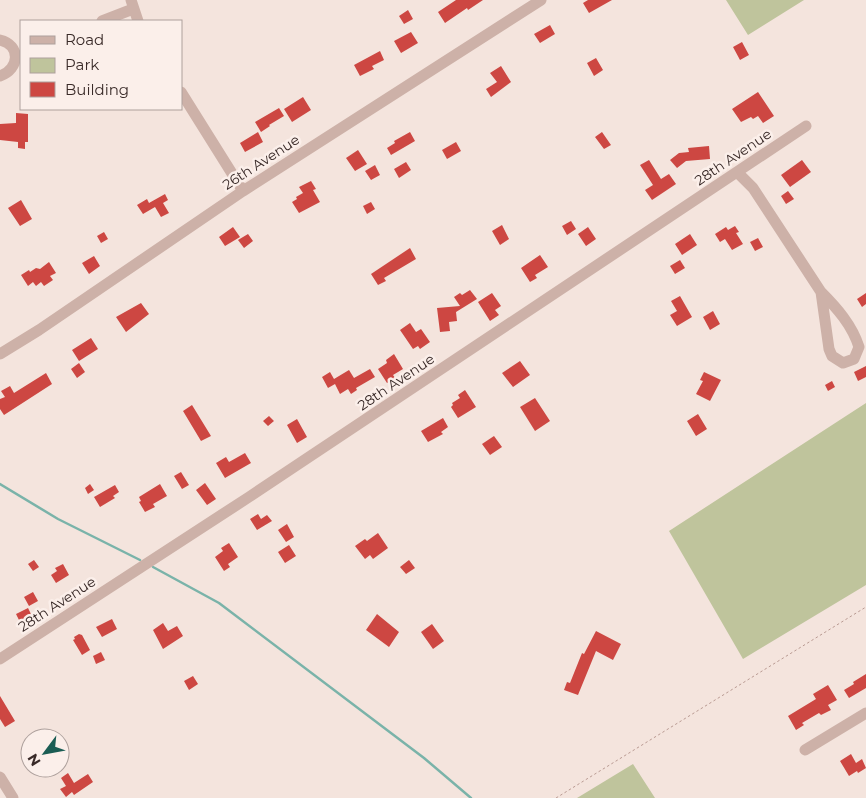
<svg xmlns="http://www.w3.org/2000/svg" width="866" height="798" font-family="Montserrat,sans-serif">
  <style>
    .green { fill: #bfc49c }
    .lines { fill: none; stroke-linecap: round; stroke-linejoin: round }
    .stream { stroke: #7ab3a9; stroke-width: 2.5 }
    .building { fill: #cd4742 }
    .path { stroke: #b99a92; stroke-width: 1; stroke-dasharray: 2.5 2.5; stroke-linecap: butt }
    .minor { stroke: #cdb1a8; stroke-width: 11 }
    .labels { text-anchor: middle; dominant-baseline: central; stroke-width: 5; stroke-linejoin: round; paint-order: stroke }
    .street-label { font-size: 14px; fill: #392a28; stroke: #fbefea }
  </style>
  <rect width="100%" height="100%" fill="#f4e4dd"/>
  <path class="green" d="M726,0H804L748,35Z
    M866,403V585L743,659L669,531Z
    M633,764L655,798H577Z"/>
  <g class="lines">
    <path class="stream" d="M0,484L58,519L140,560
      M153,567L219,603L424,758L471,798"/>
  </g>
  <path class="building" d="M456,0H483L468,10L467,8L445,23L438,12Z
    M588,0H612L589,13L583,3Z
    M408,10L413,19L404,24L399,16Z
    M550,25L555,34L540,43L534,34Z
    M411,32L418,43L401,53L394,41Z
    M742,42L749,55L740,60L733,47Z
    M380,51L384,60L372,66L374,69L360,76L354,65Z
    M596,58L603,70L594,76L587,63Z
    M501,66L511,82L491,97L486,89L497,82L490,73Z
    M758,92L774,116L763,123L758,116L753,119L751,117L741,122L732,109Z
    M303,97L311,110L292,122L284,109Z
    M279,108L284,116L269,125L270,126L261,132L255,122Z
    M16,113L28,114V142H25V149L18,148V142L0,140V124L16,123Z
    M258,132L263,142L245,152L240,143Z
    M410,132L415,141L391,155L387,148L395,143L394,141Z
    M602,132L611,145L604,149L595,137Z
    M456,142L461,151L447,159L442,150Z
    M709,146L710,159L686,161L677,168L670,160L679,153L689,152L688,148Z
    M358,150L367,164L355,171L346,158Z
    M649,160L661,179L669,174L676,184L652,200L645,190L653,185L640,165Z
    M802,160L811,172L790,187L781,175Z
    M406,162L411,170L399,178L394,169Z
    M375,165L380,175L371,180L365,171Z
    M311,181L316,189L313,190L320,202L299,213L292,202L297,199L296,197L303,193L299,187Z
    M788,191L794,199L786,204L781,196Z
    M165,194L168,200L163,203L169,213L161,217L155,207L143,214L137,205L147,199L149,203Z
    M21,200L32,219L20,226L8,208Z
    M371,202L375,209L367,214L363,206Z
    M571,221L576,229L567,235L562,226Z
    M502,225L509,239L500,245L492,231Z
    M735,226L739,232L736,233L743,244L732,250L725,239L720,242L715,234L726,227L728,230Z
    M233,227L240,237L225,246L219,237Z
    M588,227L596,239L586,246L578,234Z
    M104,232L108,239L101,243L97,236Z
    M248,234L253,241L244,248L238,240Z
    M690,234L697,245L682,255L675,244Z
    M758,238L763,247L755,251L750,242Z
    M410,248L416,259L384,278L386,281L378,285L371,274Z
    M540,255L548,267L535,275L537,278L530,282L521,268Z
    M94,256L100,266L89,274L82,263Z
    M680,260L685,268L675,274L670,266Z
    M49,262L56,273L50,276L53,280L44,286L41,282L36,286L33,282L28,286L21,275L29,270L30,272L36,268L40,269Z
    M470,290L477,299L456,312L457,321L449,322L450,331L440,332L437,308L460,306L454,297L460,293L462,295Z
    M492,293L501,306L495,310L499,315L490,321L478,302Z
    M866,293V304L862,307L857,299Z
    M680,296L692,317L677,326L670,315L677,311L671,301Z
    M141,303L149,314L126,332L116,317Z
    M713,311L720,324L710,330L703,317Z
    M410,323L416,332L421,329L430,342L420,349L418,346L413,349L400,330Z
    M91,338L98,349L79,361L72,350Z
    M394,354L403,369L393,375L395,378L387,383L378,369L387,363L386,360Z
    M520,361L530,375L513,387L502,373Z
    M79,363L85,372L77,378L71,369Z
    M866,366V377L858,381L854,372Z
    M370,369L375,377L356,388L357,390L351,394L348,389L340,394L335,384L328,388L322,377L330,372L334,379L349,370L354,378Z
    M704,372L721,380L710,401L696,394L703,381L700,380Z
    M46,373L52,384L4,415L0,409V399L5,397L1,391L10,386L14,393Z
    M832,381L835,387L828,391L825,385Z
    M465,390L476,407L458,418L451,407L453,405L452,403L460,398L458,395Z
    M535,398L550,421L535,431L520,407Z
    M192,405L211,436L201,441L183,411Z
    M698,414L707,429L696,436L687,421Z
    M269,416L274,421L268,426L263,421Z
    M443,418L448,427L441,432L443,434L428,442L421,431Z
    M297,419L307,437L297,443L287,425Z
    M494,436L502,447L490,455L482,444Z
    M245,453L251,463L225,478L216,463L226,457L229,462Z
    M181,472L189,485L182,489L174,476Z
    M205,483L216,499L207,505L196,490Z
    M90,484L94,490L88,494L85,488Z
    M160,484L167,496L153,504L155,507L145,512L139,502L141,501L139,497Z
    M115,485L119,492L113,496L115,498L100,507L94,497Z
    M258,514L261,519L267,515L272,521L257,530L250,519Z
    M287,524L294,537L286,542L278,530Z
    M378,533L388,548L373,559L370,555L365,559L355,546L365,539L367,541Z
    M229,543L238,557L228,564L230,567L224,571L215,557L223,551L221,548Z
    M289,545L296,556L285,563L278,552Z
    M34,560L39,567L33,571L28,564Z
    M409,560L415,568L406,574L400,567Z
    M63,564L69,575L56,583L51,575L57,571L55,568Z
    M33,592L38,601L29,606L24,597Z
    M28,608L34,620L22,626L16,614Z
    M377,614L399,632L389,647L366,630Z
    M112,619L117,629L102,637L96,627Z
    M163,623L168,631L177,626L183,636L163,649L153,630Z
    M432,624L444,641L433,649L421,632Z
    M596,631L621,644L613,660L596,651L578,695L564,690L567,682L570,683L582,653L584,654Z
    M79,634L82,635L90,650L82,655L73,640L75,639L74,637Z
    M101,652L105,660L96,664L93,656Z
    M866,674V688L849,698L844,690L854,684L853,682Z
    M193,676L198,684L189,690L184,681Z
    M828,685L837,700L828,705L831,710L821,715L819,713L802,723L804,725L796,730L788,716L816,699L813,694Z
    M0,696L15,721L5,727L0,719Z
    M30,743V763L21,749Z
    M851,754L856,763L862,759L866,768L858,773L857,771L849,776L840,761Z
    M68,773L74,783L88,774L93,782L74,795L72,792L66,797L60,789L66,786L61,778Z"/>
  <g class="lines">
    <path class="path" d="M556,798L866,607"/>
    <path class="minor" d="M131,0L138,21
      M102,21L133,9
      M0,40C21,45 20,69 0,76
      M181,92L243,191
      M737,172L753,188L821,292L829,349L832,356L843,363L854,359L859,347C852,325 837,308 821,292
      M0,354L39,330L243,191L541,0
      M0,659L249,497L806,126
      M805,750L866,713
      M0,777L13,798"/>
  </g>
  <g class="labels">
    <g class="street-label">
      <text transform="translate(733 157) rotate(-34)">28th Avenue</text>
      <text transform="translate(261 162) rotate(-33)">26th Avenue</text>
      <text transform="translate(396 382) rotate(-34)">28th Avenue</text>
      <text transform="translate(57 604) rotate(-33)">28th Avenue</text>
    </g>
  </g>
  <rect x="20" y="20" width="162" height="90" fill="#fbefea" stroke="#ada09c"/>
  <rect x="30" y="36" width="25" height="8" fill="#cdb1a8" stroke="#ada09c"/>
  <text x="65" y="45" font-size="15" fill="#392a28">Road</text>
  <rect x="30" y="58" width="25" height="15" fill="#bfc49c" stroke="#ada09c"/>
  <text x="65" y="70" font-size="15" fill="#392a28">Park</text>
  <rect x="30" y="82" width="25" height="15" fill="#cd4742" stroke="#ada09c"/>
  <text x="65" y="95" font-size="15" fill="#392a28">Building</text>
  <g transform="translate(45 753) rotate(238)"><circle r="24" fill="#fbefea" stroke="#ada09c"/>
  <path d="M0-4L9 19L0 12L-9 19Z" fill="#1b5d54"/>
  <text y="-8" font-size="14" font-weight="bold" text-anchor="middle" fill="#392a28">N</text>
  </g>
</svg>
